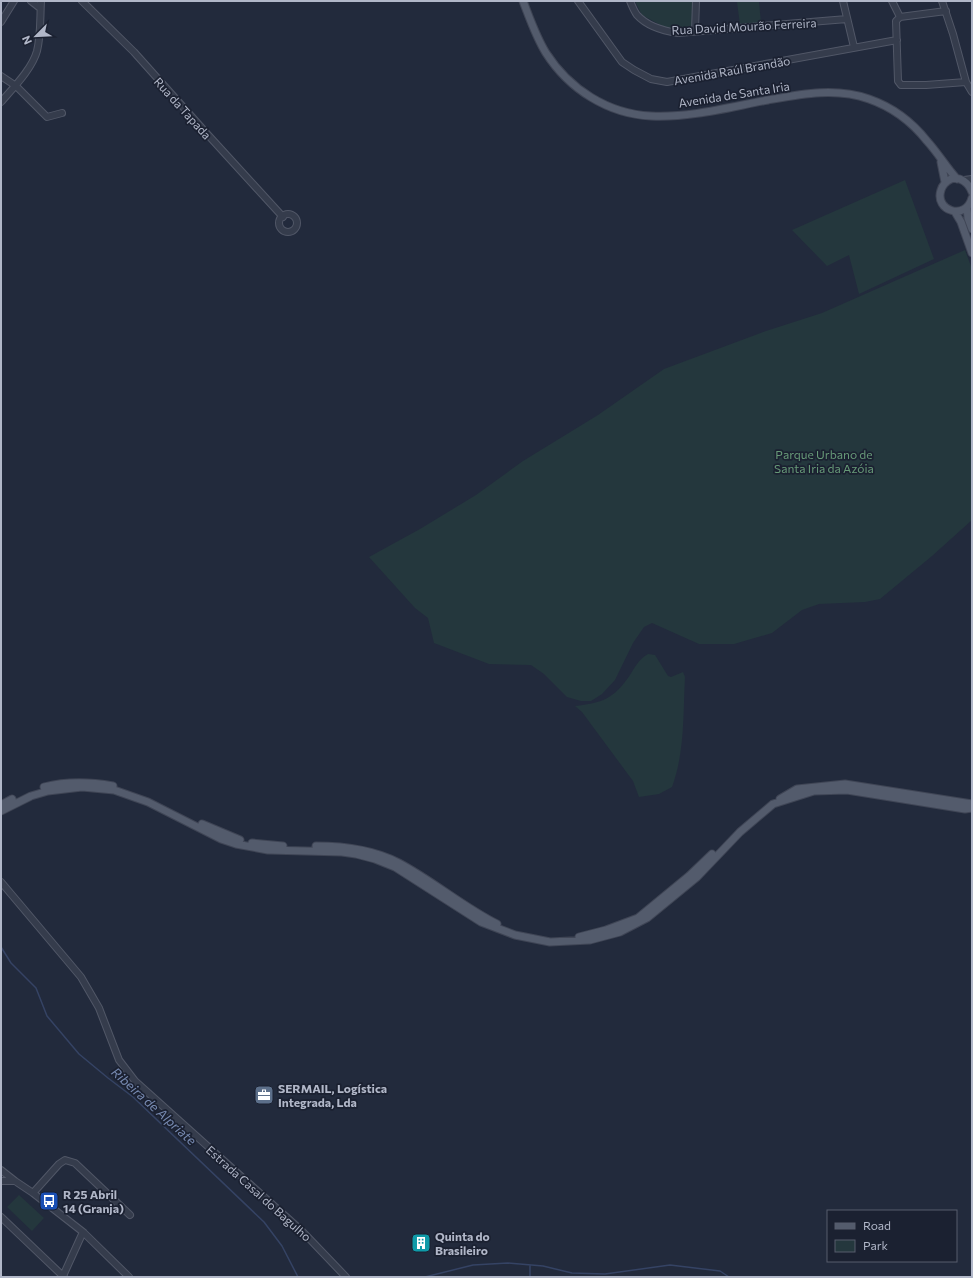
<svg xmlns="http://www.w3.org/2000/svg" width="973" height="1278" font-family="Commissioner,sans-serif">
  <style>
    .green { fill: #24373d }
    .lines { fill: none; stroke-linecap: round; stroke-linejoin: round }
    .stream { stroke: #354364; stroke-width: 1.5 }
    .minor-casing { stroke: #515767; stroke-width: 8 }
    .major-casing { stroke: #3f4555; stroke-width: 9 }
    .minor { stroke: #353c4c; stroke-width: 6 }
    .major { stroke: #535b6c; stroke-width: 7 }
    .labels { text-anchor: middle; dominant-baseline: central; stroke-width: 3.5; stroke-linejoin: round; paint-order: stroke }
    .street-label { font-size: 12px; fill: #b1b7c8; stroke: #1b2131 }
    .park-label { font-size: 12px; fill: #679a78; stroke: #1b2131 }
    .poi-label { font-size: 12px; font-weight: bold; fill: #b1b7c8; stroke: #1b2131; text-anchor: start }
    .water-label { font-size: 13px; font-style: italic; fill: #778ab1; stroke: #1b2131 }
  </style>
  <rect width="100%" height="100%" fill="#222a3c"/>
  <path class="green" d="M635,1H694L693,23L691,27L666,28L642,15Z
    M701,1H790L759,2L761,23L740,25L737,2Z
    M905,180L934,259L859,294L849,255L827,266L792,230Z
    M965,250L972,269V520L932,556L880,599L865,602L819,604L802,610L772,633L734,644H699L652,623L644,627L633,643L615,680L602,694L591,701H581L567,697L544,674L531,665L489,664L434,643L428,618L415,608L369,557L420,529L476,495L523,461L598,415L664,369L766,331L822,313Z
    M648,654L655,655L668,676L671,677L683,672L685,677C683,714 685,752 672,787L659,794L639,797L633,781L582,712L575,706C602,703 614,699 630,675C635,667 639,659 648,654Z
    M19,1195L44,1218L32,1231L7,1207Z"/>
  <g class="lines">
    <path class="stream" d="M1,947L11,963L36,988L47,1016L79,1054L108,1078L133,1097L264,1222L282,1246L298,1277
      M425,1277L473,1265L508,1263L543,1266L572,1273L605,1274L670,1265L720,1271L729,1277
      M530,1277V1265"/>
    <defs>
      <path id="minor" d="M31,1L40,8
        M82,1L134,52L209,136L283,217
        M578,1L622,62L634,70L651,79L667,82L897,40
        M630,1C632,6 634,11 637,15C647,26 664,31 678,33L847,19
        M843,1L854,47
        M892,1L900,17L896,21L898,81L901,85H926L966,82
        M942,1L953,34L966,82L972,92
        M900,17L946,11
        M1,22L14,1
        M695,31L696,1
        M1,76L16,86L47,117L62,113
        M1,102C13,88 32,69 37,51C41,35 40,18 41,1
        M964,180L972,179
        M279 223a9 9 0 1 1 18 0a9 9 0 1 1-18 0Z
        M1,882L81,977L99,1008L119,1060L135,1081L302,1231L346,1277
        M1,1170L15,1181
        M1,1181H15L33,1193L83,1232L129,1277
        M33,1193L59,1164L65,1160L75,1163L130,1215
        M1,1217L64,1277
        M63,1276L83,1232"/>
      <path id="major" d="M523,1C530,19 536,37 546,53C569,89 608,114 651,116C690,118 730,107 768,100C801,94 836,87 869,99C892,107 912,122 927,141C938,153 946,167 957,179
        M941,162L945,182
        M972,192C969,183 960,176 951,179C946,181 942,186 941,190C934,211 966,221 972,198
        M967,208L968,218L972,229
        M955,212L961,222L972,253
        M44,787C67,781 91,782 113,786
        M780,799L797,789L845,784L972,804
        M1,805L12,799
        M1,811L31,796L48,791L82,787L114,790L148,802L221,839L236,844L268,850L342,852L356,854L375,859L395,867L481,922L515,935L550,942L590,940L620,932L647,918L697,877L740,832L773,804L814,791L847,790L965,809L972,808
        M202,824L240,840
        M252,843L283,846
        M316,846C344,846 374,850 399,863C433,881 463,907 497,924
        M579,937L606,930L638,918L689,876L712,854"/>
    </defs>
    <use href="#minor" class="minor-casing"/>
    <use href="#major" class="major-casing"/>
    <use href="#minor" class="minor"/>
    <use href="#major" class="major"/>
  </g>
  <defs>
    <symbol id="office-square" viewBox="-11 -11 22 22"><rect x="-9" y="-9" width="18" height="18" rx="4" fill="#5c6f8a" stroke="#1b2131"/><path d="M-6-3h4V-5.5h4V-3h4V5H-6ZM-1-4.5V-3h2v-1.5ZM-6 0V1H6V0Z" fill="#fff"/></symbol>
    <symbol id="bus-square" viewBox="-11 -11 22 22"><rect x="-9" y="-9" width="18" height="18" rx="4" fill="#1a4fb4" stroke="#1b2131"/><path d="M-5-6H5V4H4V6H2V4H-2V6H-4V4H-5ZM-3.5-4V0h7V-4ZM-3.5 1.2v1.5H-2V1.2ZM2 1.2v1.5H3.5V1.2Z" fill="#fff"/></symbol>
    <symbol id="building-square" viewBox="-11 -11 22 22"><rect x="-9" y="-9" width="18" height="18" rx="4" fill="#0f9aa8" stroke="#1b2131"/><path d="M-4-6H4V6H1V3H-1V6H-4ZM-2.5-4.3h1.7v1.8h-1.7ZM.8-4.3h1.7v1.8H.8ZM-2.5-1h1.7V.8h-1.7ZM.8-1h1.7V.8H.8Z" fill="#fff"/></symbol>
  </defs>
  <g fill-rule="evenodd">
    <use href="#office-square" x="253" y="1084" width="22" height="22"/>
    <use href="#bus-square" x="38" y="1190" width="22" height="22"/>
    <use href="#building-square" x="410" y="1232" width="22" height="22"/>
  </g>
  <g class="labels">
    <g class="street-label">
      <text transform="translate(744 26) rotate(-3)">Rua David Mourão Ferreira</text>
      <text transform="translate(732 70) rotate(-10)">Avenida Raúl Brandão</text>
      <text transform="translate(734 94) rotate(-9)">Avenida de Santa Iria</text>
      <text transform="translate(183 108) rotate(48)">Rua da Tapada</text>
      <text transform="translate(259 1193) rotate(42)">Estrada Casal do Bagulho</text>
    </g>
    <g class="park-label">
      <text x="824" y="454">Parque Urbano de<tspan x="824" dy="14">Santa Iria da Azóia</tspan></text>
    </g>
    <g class="poi-label">
      <text x="278" y="1088">SERMAIL, Logística<tspan x="278" dy="14">Integrada, Lda</tspan></text>
      <text x="63" y="1194">R 25 Abril<tspan x="63" dy="14">14 (Granja)</tspan></text>
      <text x="435" y="1236">Quinta do<tspan x="435" dy="14">Brasileiro</tspan></text>
    </g>
    <g class="water-label">
      <text transform="translate(154 1106) rotate(42)">Ribeira de Alpriate</text>
    </g>
  </g>
  <rect width="973" height="1278" fill="none" stroke="#b1b7c8" stroke-width="4"/>
  <rect x="827" y="1210" width="130" height="52" fill="#1b2131" stroke="#575d6d"/>
  <rect x="835" y="1223" width="20" height="6" fill="#535b6c" stroke="#575d6d"/>
  <text x="863" y="1230" font-size="12" fill="#b1b7c8">Road</text>
  <rect x="835" y="1240" width="20" height="12" fill="#24373d" stroke="#575d6d"/>
  <text x="863" y="1250" font-size="12" fill="#b1b7c8">Park</text>
  <g transform="translate(36 36) rotate(246)" stroke="#1b2131" stroke-width="3" paint-order="stroke">
  <path d="M0-3L7 15L0 10L-7 15Z" fill="#b1b7c8"/>
  <text y="-6" font-size="11" font-weight="bold" text-anchor="middle" fill="#b1b7c8">N</text>
  </g>
</svg>
